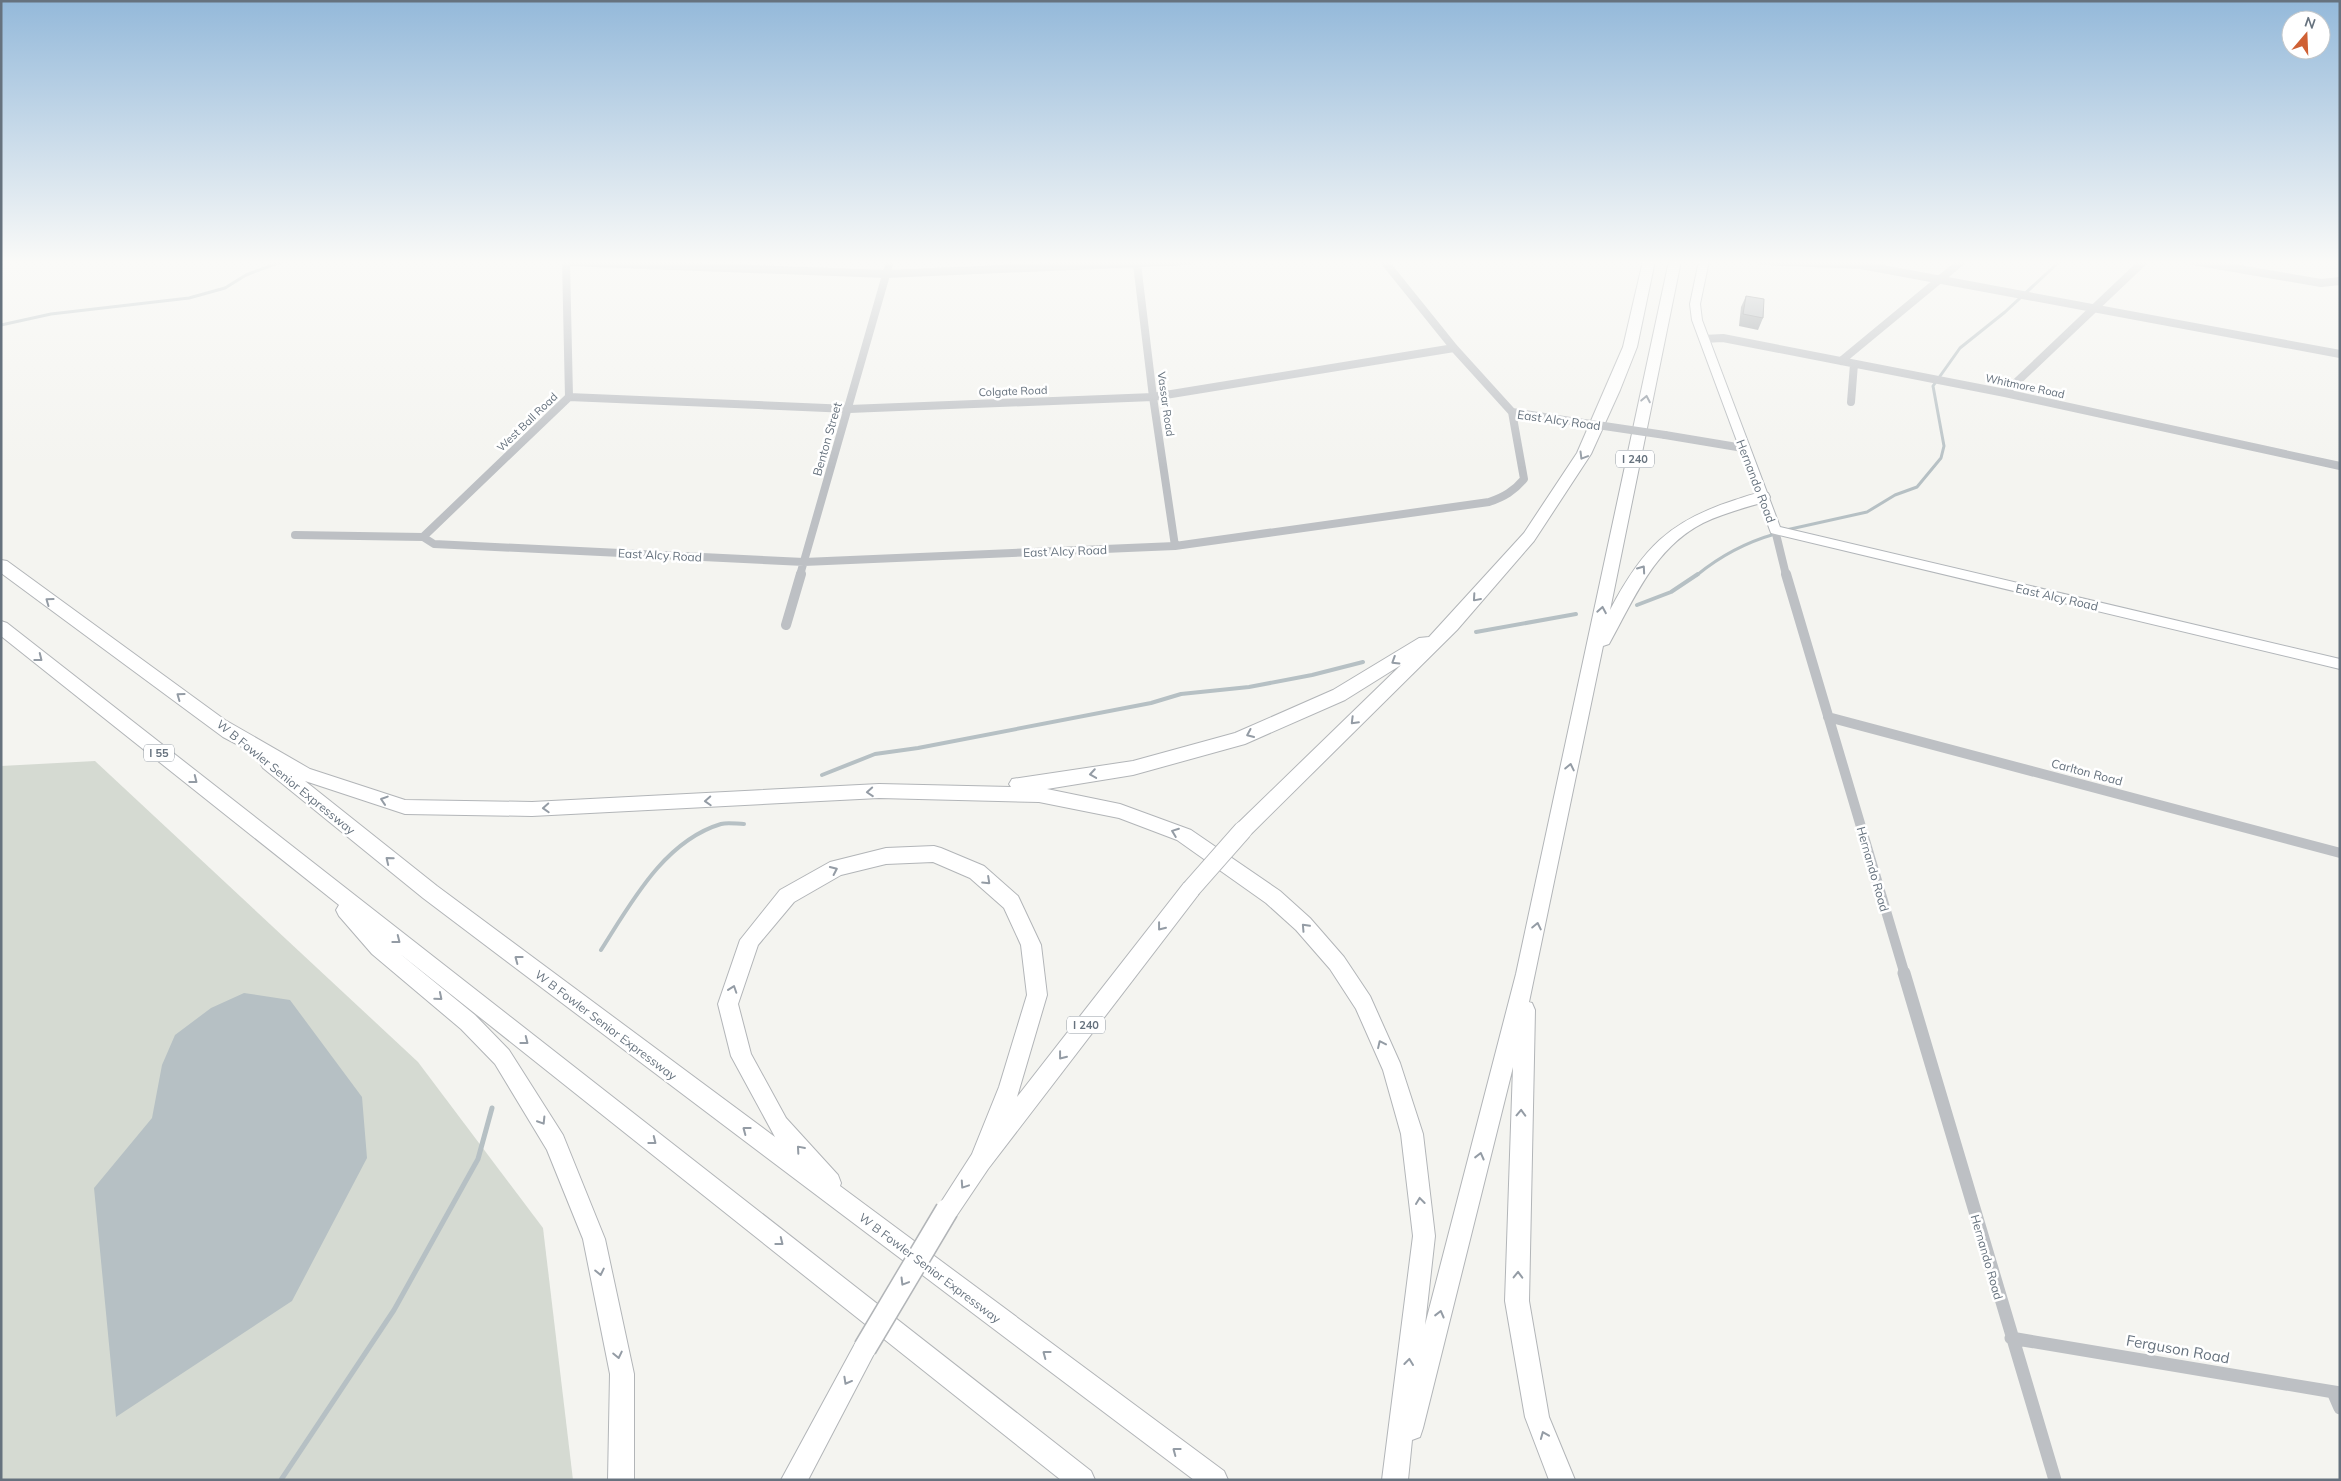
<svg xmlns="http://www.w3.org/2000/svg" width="2341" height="1481" font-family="Mulish,sans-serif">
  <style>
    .green { fill: #d5dad2 }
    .water { fill: #b6c0c4 }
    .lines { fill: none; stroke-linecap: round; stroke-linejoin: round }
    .stream-far2 { stroke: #b6c0c4; stroke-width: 3 }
    .stream-far1 { stroke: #b6c0c4; stroke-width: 4 }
    .stream { stroke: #b6c0c4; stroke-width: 5 }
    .secondary-casing { stroke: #b2b6ba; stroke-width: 2 }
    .highway-casing { stroke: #b2b5b8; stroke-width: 2 }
    .street-far2 { stroke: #bdc0c4; stroke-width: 8 }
    .street-far1 { stroke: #bdc0c4; stroke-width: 10 }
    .street { stroke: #bdc0c4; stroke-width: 13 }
    .secondary { fill: #fff; fill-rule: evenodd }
    .highway { fill: #fff; fill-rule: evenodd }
    .highway-bridge-far1-casing { stroke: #b2b5b8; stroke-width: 20; stroke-linecap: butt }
    .highway-bridge-casing { stroke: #b2b5b8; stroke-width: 25; stroke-linecap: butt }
    .street-bridge { stroke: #bdc0c4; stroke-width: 8 }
    .highway-bridge-far1 { stroke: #fff; stroke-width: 18 }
    .highway-bridge { stroke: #fff; stroke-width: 22 }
    .wall { fill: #8f9499 }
    .building { fill: #a6acb2; stroke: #74787d }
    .oneway { stroke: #949ca5 }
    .labels { text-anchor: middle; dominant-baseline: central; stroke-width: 5; stroke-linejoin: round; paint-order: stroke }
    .far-street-label { font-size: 11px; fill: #66727e; stroke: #fff }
    .shield { fill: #fff; stroke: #949ca5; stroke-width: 1 }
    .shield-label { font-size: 11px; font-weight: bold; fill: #66727e }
    .street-label { font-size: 12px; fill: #66727e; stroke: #fff }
    .near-street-label { font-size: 15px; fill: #66727e; stroke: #fff }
  </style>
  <rect width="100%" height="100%" fill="#f4f4f0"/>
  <path class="green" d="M95,761L418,1062L543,1228L573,1480H1V766Z"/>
  <path class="water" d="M244,993L290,1000L362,1097L367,1158L292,1301L116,1417L94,1188L152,1118L162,1065L175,1035L211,1008Z"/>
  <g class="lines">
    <path class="stream-far2" d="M1,325L51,314L189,298L225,288L246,275L283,261
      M1786,530L1867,512L1895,495L1917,487L1941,458L1944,446L1933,386L1960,348L2005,312L2060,261
      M1697,575C1719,557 1747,542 1775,534"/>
    <path class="stream-far1" d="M1637,605L1671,592L1698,574
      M1476,632L1576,614
      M822,775L875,754L918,748L1151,703L1181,694L1249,687L1312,675L1363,662
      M601,950C631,903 664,841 721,824C728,822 737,824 744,824"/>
    <path class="stream" d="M281,1480L394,1310L478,1159L492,1108"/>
    <defs>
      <path id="secondary" d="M1699,261H1709L1700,304L1702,320L1780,527L2340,659V669L1771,533L1692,320L1690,304Z"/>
      <path id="highway" d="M1643,261H1655L1637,347L1620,390L1591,454L1534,541L1457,630L1250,835L1243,838L1236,835L1234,830L1236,825L1401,665L1345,700L1245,744L1133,775L1047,789L1120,804L1191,830L1280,891L1310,918L1344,957L1370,996L1400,1063L1423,1134L1435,1236L1425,1325L1516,974L1669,261H1681L1610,610C1642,549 1669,521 1735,500C1745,497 1758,491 1768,493L1770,497L1768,501C1747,507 1724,513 1703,523C1654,548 1634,599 1609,644L1603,646L1529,1002L1532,1003L1535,1010L1529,1301L1549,1417L1575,1480H1549L1525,1417L1505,1301L1513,1067L1423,1428L1420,1437L1412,1440L1408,1480H1382L1413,1236L1401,1134L1383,1070L1356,1009L1330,969L1296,930L1266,903L1177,840L1119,818L1039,802L879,798L532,816L405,814L305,781L437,886L775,1137L731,1056L718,1004L740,940L780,890L830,862L886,848L934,846L941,848L984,866L1018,896L1041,945L1047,995L1017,1097L1184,883L1191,881L1198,883L1201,889L1198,895L988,1169L955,1218L947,1221L939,1218L936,1210L972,1154L999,1087L1027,995L1021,945L1004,908L970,878L933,862L886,864L841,875L794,902L758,945L738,1004L751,1054L786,1118L838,1175L841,1183L840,1186L1224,1471L1228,1480H1194L423,898L263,768L260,763L263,758L223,737L1,573V560L7,561L225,720L310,769L405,800L532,802L879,784L1011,787L1009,784L1012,779L1133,761L1235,733L1333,690L1419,638L1429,637L1524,533L1577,453L1623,347Z
        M1,621L7,623L1091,1471L1095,1480H1061L399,953L475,1015L509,1050L563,1135L605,1239L634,1374V1480H608L610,1374L583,1239L547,1150L495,1064L461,1029L372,954L339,916L336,910L339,905L1,636Z
        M865,1336L873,1340L877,1348L808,1480H781L857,1340Z"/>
    </defs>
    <use href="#secondary" class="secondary-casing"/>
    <use href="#highway" class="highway-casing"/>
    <path class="street-far2" d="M1384,261L1454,348L1512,412
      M1762,261L1861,265L2340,354
      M2193,261L2321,283L2340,281
      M566,262L886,274L1189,261
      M1137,264L1153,397L1175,546
      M1703,339L1723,338L2005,393L2340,466
      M1841,361L1962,261
      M2005,393L2144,261
      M569,397L849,409L1153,397L1454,348
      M1851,402L1854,364
      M1512,412L1577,422
      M1665,435L1743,448
      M1775,530L1786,575
      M295,535L423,537L434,544L804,562L1175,546L1489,502C1504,497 1514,491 1524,479L1512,412
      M423,537L569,397L566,261
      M800,575L890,261"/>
    <path class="street-far1" d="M1786,574L1905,975
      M786,625L801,574
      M1828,717L2340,853"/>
    <path class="street" d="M1904,973L2055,1480
      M2011,1338L2340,1393
      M2333,1392L2340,1408"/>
    <use href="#secondary" class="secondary"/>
    <use href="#highway" class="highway"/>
    <defs>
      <path id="highway-bridge-far1" d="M1191,889L1243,830"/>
      <path id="highway-bridge" d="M865,1348L947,1210"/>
    </defs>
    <use href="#highway-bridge-far1" class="highway-bridge-far1-casing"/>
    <use href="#highway-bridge" class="highway-bridge-casing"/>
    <path class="street-bridge" d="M1577,422L1665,435"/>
    <use href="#highway-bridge-far1" class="highway-bridge-far1"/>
    <use href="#highway-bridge" class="highway-bridge"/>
  </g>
  <path class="wall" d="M1746,296L1763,318L1758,330L1739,326L1741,307Z"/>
  <path class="building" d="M1746,296L1764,299L1763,318L1743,314Z"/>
  <defs><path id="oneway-chevron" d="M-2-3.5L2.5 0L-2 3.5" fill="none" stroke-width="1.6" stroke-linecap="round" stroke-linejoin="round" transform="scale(1.25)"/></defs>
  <g class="oneway">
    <use href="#oneway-chevron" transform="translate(1646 399) rotate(-79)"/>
    <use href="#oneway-chevron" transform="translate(1583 456) rotate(121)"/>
    <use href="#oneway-chevron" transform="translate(1642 569) rotate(-55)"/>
    <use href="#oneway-chevron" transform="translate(1476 598) rotate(131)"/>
    <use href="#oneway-chevron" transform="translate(49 601) rotate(-144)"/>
    <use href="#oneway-chevron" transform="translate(1602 610) rotate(-80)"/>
    <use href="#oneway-chevron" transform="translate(39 658) rotate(38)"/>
    <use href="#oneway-chevron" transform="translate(1395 661) rotate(148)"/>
    <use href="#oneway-chevron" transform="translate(180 696) rotate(-144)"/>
    <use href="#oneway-chevron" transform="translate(1354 721) rotate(135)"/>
    <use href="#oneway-chevron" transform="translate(1250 734) rotate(156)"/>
    <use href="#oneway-chevron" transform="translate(1570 767) rotate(-78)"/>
    <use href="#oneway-chevron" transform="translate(1093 774) rotate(171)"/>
    <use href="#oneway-chevron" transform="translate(194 780) rotate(38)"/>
    <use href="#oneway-chevron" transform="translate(870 792) rotate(176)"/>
    <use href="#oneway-chevron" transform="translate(384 800) rotate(-162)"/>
    <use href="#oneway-chevron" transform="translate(708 801) rotate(177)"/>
    <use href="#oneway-chevron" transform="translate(546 808) rotate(177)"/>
    <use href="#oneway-chevron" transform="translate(1175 832) rotate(-159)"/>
    <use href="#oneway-chevron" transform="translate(389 860) rotate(-141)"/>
    <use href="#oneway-chevron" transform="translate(834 870) rotate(-25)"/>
    <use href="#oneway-chevron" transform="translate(987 881) rotate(43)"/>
    <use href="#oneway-chevron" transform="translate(1537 926) rotate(-78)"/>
    <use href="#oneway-chevron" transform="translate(1161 927) rotate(128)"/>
    <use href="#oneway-chevron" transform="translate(1305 927) rotate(-133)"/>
    <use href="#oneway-chevron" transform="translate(397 940) rotate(38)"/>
    <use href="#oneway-chevron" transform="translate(518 959) rotate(-143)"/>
    <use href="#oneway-chevron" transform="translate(733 989) rotate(-71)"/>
    <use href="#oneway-chevron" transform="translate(439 997) rotate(40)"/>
    <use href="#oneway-chevron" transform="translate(525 1041) rotate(38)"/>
    <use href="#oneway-chevron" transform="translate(1381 1044) rotate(-115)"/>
    <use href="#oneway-chevron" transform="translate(1062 1056) rotate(128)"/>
    <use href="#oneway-chevron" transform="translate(1521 1113) rotate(-88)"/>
    <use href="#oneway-chevron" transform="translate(542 1121) rotate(58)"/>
    <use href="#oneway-chevron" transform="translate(746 1130) rotate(-143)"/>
    <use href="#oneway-chevron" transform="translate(653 1141) rotate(38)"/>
    <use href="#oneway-chevron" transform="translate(800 1149) rotate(-131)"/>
    <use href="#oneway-chevron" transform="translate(1480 1156) rotate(-76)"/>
    <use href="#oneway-chevron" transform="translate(964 1185) rotate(124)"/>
    <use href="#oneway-chevron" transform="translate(1420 1201) rotate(-97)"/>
    <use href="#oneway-chevron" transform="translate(780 1242) rotate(38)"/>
    <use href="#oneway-chevron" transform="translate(600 1272) rotate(78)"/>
    <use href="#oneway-chevron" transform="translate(1518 1275) rotate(-89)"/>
    <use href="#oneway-chevron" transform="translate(904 1282) rotate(121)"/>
    <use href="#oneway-chevron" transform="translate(1440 1314) rotate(-76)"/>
    <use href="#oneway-chevron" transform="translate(1046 1354) rotate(-143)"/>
    <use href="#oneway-chevron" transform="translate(618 1355) rotate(78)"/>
    <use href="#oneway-chevron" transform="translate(1409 1362) rotate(-83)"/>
    <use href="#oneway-chevron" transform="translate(847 1381) rotate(119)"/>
    <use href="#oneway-chevron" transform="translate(1544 1435) rotate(-112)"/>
    <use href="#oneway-chevron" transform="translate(1176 1451) rotate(-143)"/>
  </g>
  <linearGradient id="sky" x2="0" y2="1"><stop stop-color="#94b9da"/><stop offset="0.56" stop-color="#fafaf8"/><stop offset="1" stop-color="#fafaf8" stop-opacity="0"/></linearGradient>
  <rect width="2341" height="468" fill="url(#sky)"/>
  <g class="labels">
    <g class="far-street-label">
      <text transform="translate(2025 386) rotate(12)">Whitmore Road</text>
      <text transform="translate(1013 391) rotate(-2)">Colgate Road</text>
      <text transform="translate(1166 404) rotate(82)">Vassar Road</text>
      <text transform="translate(527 422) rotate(-44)">West Ball Road</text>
    </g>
    <g class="shield">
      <rect x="1616" y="450.5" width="38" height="17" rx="4"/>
      <rect x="144" y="744.5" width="30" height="17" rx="4"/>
      <rect x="1067" y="1016.5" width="38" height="17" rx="4"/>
    </g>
    <g class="shield-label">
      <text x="1635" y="459">I 240</text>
      <text x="159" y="753">I 55</text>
      <text x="1086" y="1025">I 240</text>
    </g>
    <g class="street-label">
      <text transform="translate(1559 420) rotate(8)">East Alcy Road</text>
      <text transform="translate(827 439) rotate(-74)">Benton Street</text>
      <text transform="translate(1756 481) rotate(69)">Hernando Road</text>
      <text transform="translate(1065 551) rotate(-2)">East Alcy Road</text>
      <text transform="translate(660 555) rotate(3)">East Alcy Road</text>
      <text transform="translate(2057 597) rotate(13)">East Alcy Road</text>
      <text transform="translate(2087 772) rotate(15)">Carlton Road</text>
      <text transform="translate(286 777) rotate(39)">W B Fowler Senior Expressway</text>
      <text transform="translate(1873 869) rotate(74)">Hernando Road</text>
      <text transform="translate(606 1025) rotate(37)">W B Fowler Senior Expressway</text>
      <text transform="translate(1987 1257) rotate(74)">Hernando Road</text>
      <text transform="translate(930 1268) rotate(37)">W B Fowler Senior Expressway</text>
    </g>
    <g class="near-street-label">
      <text transform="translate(2178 1349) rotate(10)">Ferguson Road</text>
    </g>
  </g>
  <rect width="2341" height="1481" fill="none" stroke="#66727e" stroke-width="5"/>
  <g transform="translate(2306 35) rotate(19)"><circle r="24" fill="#ffffff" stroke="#c2c7cb"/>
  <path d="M0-4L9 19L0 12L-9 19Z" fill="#cf6135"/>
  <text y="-8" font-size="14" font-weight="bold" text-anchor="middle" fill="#66727e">N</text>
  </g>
</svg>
